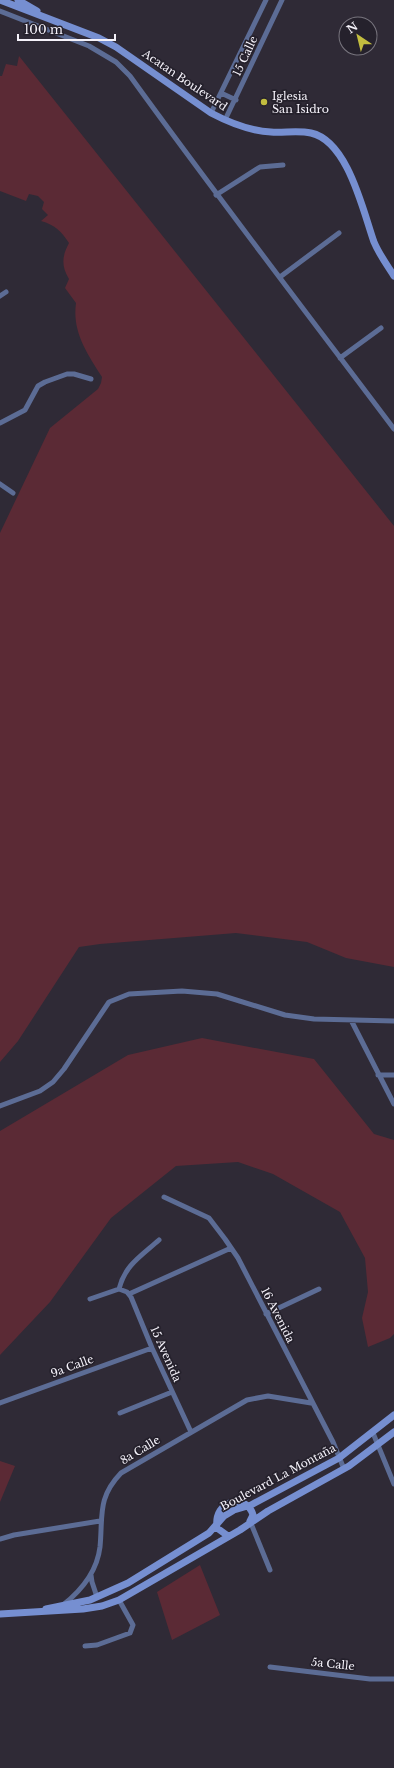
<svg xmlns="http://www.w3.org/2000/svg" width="394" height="1768" font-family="'Libre Baskerville',serif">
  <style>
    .green { fill: #5b2a35 }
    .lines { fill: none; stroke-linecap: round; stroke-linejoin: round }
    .minor { stroke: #5c6c95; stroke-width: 5 }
    .secondary { stroke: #768fd1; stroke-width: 7 }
    .poi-dot { fill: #c2bd3f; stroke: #25212c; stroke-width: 1.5 }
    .labels { text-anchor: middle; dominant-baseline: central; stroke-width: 3.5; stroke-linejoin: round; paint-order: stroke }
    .street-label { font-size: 11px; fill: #f5f2fa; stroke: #25212c }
    .poi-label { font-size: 11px; fill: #f5f2fa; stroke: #25212c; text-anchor: start }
  </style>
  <rect width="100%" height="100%" fill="#2f2a36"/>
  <path class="green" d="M19,56L394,526V967L346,958L307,942L236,933L100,944L79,947L18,1041L0,1062V533L50,428L98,389L101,383L102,377C87,353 72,332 76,303L65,288L69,279C61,266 62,256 69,243C61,231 55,225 41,221L48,215L42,209L44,202L38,196L29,194L26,201L0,191V76H2L6,64L17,66Z
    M202,1038L314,1059L374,1134L394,1140V1334L390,1338L368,1347L362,1318L368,1292L365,1258L340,1212L273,1174L238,1162L176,1166L111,1218L50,1302L0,1355V1131L128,1055Z
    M0,1461L15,1466L0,1502Z
    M200,1565L220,1615L172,1640L157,1592Z"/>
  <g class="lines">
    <path class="minor" d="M0,11L89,46L116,62L130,76C216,195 306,312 394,429
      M221,93L236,100
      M211,113L266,0
      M225,120L282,0
      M216,195L260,167L283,165
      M280,277L339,233
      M0,296L6,292
      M340,358L381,328
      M0,423L25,410L38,386L45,382L67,374H74L91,379
      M0,484L13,493
      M351,1020L394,1104
      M378,1075H394
      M0,1106L40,1091L53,1082L64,1069L109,1002L129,994L182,991L217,994L285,1015L314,1019L394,1021
      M164,1197L209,1218L225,1239L238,1258L333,1442L344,1469
      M119,1289L127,1292L131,1297L152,1348L191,1432
      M119,1289C125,1265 141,1256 159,1240
      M129,1294L231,1248
      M90,1299L119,1289
      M266,1314L319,1289
      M0,1403L152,1348
      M120,1413L172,1392
      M373,1433L394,1484
      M250,1521L270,1570
      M0,1539L14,1535L100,1521
      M91,1575L92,1582L97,1597
      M63,1605C82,1590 97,1572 100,1547C103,1516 97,1498 121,1473L247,1400L268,1396L311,1403
      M85,1646L97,1645L130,1633L133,1625L119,1600
      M270,1667L370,1679H394"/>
    <path class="secondary" d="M0,0L99,38L116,47L211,113C230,123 249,131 271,132C284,133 298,130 311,133C348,141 363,211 374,242C379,254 387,265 394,276
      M18,0L37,11
      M228,1536L217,1528C213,1499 247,1493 253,1515L250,1521
      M46,1609L90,1600L128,1583L209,1533L224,1516L234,1510L251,1505L339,1458L394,1415
      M0,1614L83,1609L102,1606L119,1600L240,1530L268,1511L349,1466L394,1432"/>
  </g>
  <circle class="poi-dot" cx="264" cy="102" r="4"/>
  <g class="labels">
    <g class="street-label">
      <text transform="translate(245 56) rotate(-65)">15 Calle</text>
      <text transform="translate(185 80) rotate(34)">Acatan Boulevard</text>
      <text transform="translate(278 1315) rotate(63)">16 Avenida</text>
      <text transform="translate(166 1354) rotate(66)">15 Avenida</text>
      <text transform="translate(72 1366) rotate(-20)">9a Calle</text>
      <text transform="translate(140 1450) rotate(-31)">8a Calle</text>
      <text transform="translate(278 1477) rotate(-28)">Boulevard La Montaña</text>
      <text transform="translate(333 1664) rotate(6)">5a Calle</text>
    </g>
    <g class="poi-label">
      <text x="272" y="96">Iglesia<tspan x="272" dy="13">San Isidro</tspan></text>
    </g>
  </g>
  <g transform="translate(358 36) rotate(325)"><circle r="19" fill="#25212c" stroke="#78757e"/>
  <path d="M0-3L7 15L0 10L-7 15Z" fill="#c2bd3f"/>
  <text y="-6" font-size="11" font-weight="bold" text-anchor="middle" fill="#f5f2fa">N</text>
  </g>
  <path d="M18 34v6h97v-6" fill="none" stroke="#f5f2fa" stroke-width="2"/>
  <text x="24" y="34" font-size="12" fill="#f5f2fa" stroke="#25212c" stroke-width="3" paint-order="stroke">100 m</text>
</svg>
